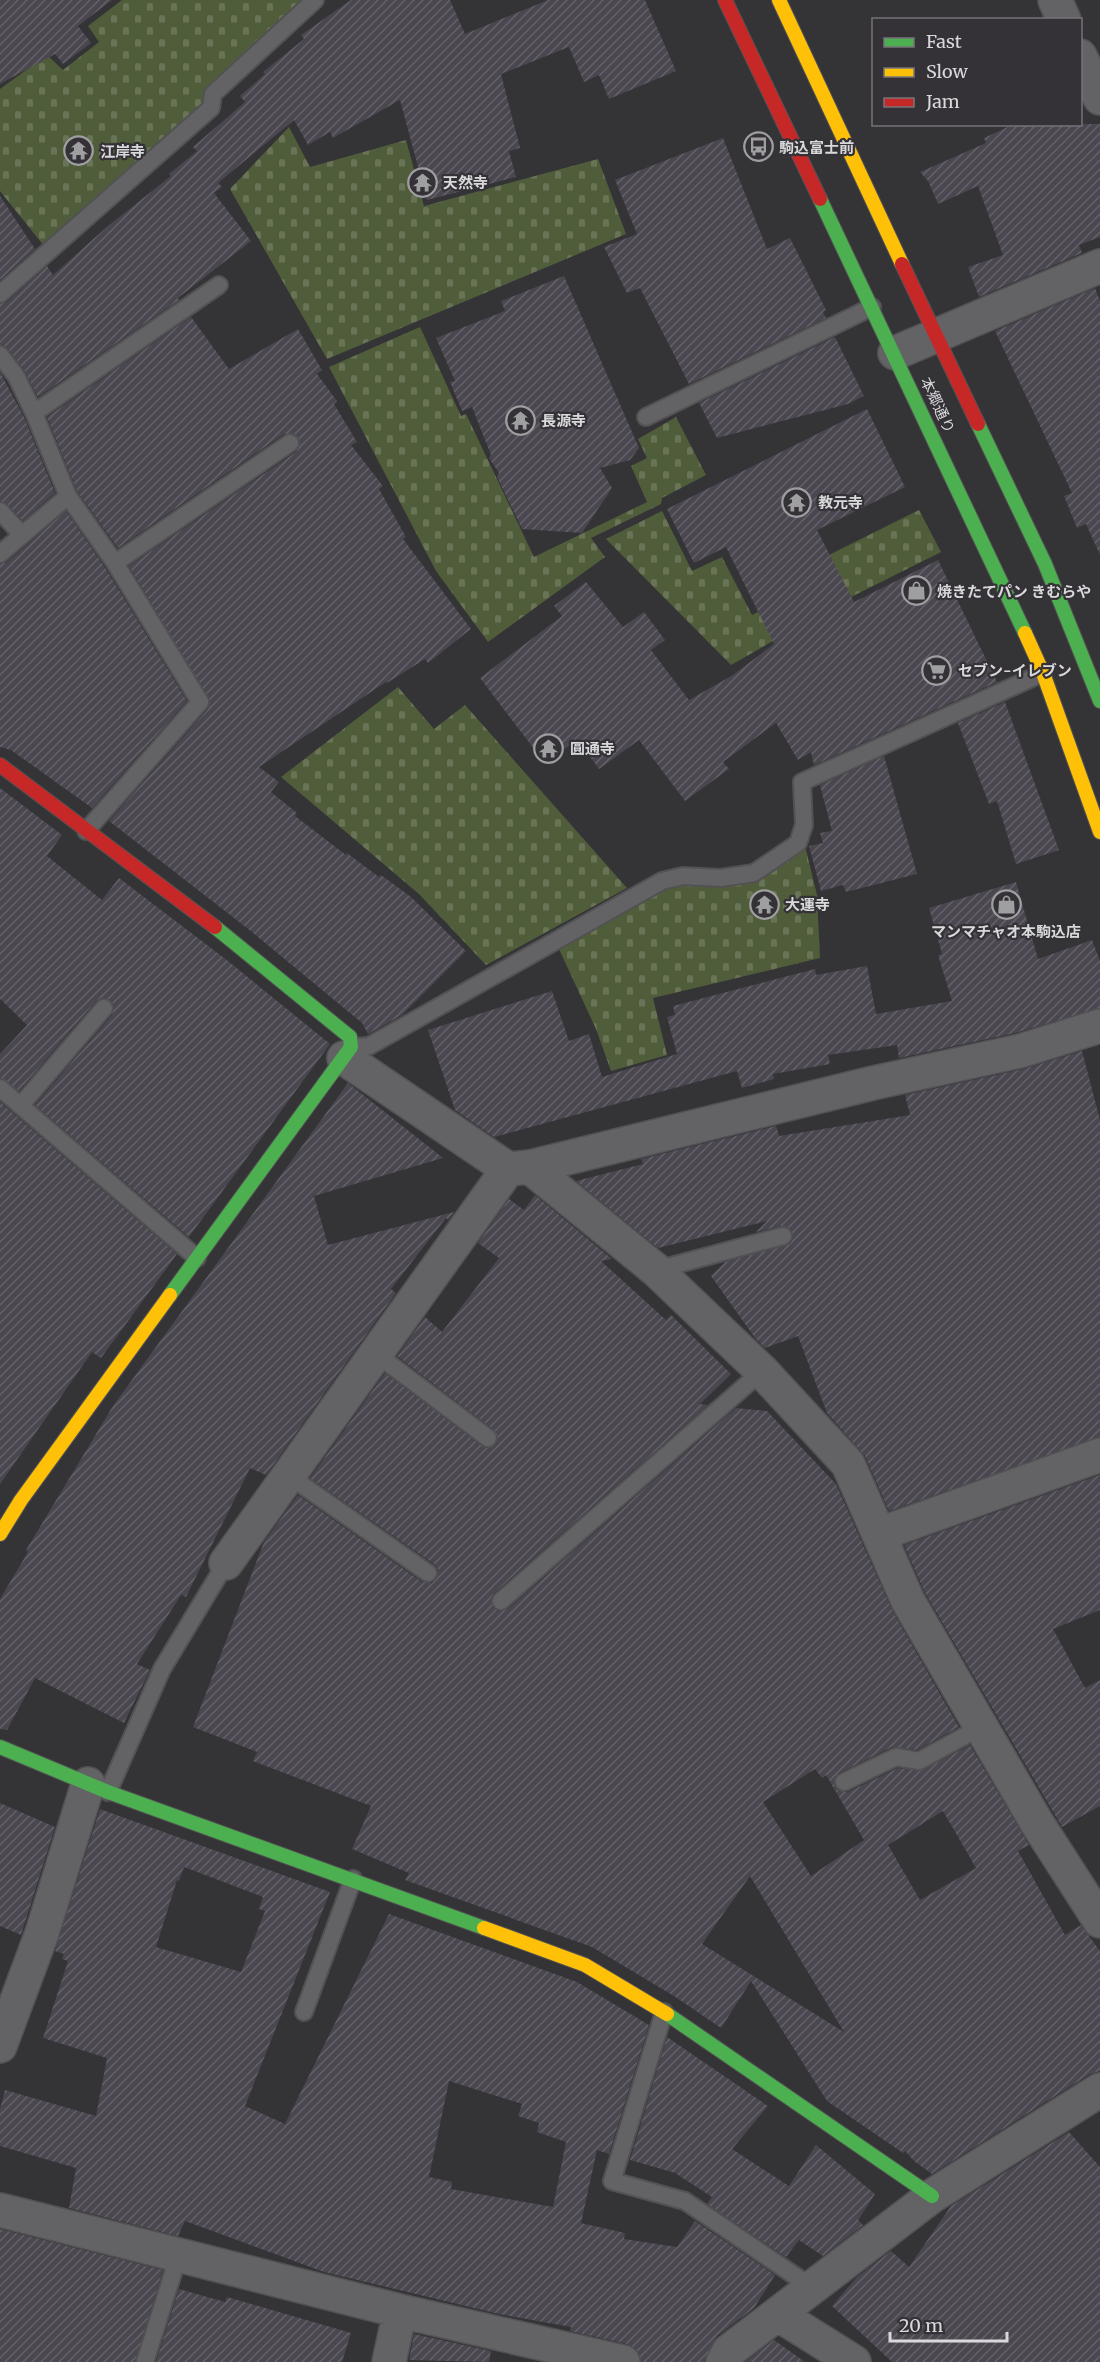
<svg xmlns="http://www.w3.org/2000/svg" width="1100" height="2362" font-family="Merriweather,'Noto Sans JP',serif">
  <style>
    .cemetery { fill: url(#cemetery-stones) }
    .building { fill: url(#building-hatch); fill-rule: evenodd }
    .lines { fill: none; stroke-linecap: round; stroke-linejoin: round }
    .lane-casing { stroke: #525153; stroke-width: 20 }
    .street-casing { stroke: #525153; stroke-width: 36 }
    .fast-casing { stroke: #525153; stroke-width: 16 }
    .slow-casing { stroke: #525153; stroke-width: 16 }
    .jam-casing { stroke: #525153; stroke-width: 16 }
    .lane { stroke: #636365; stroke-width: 16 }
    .street { stroke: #636365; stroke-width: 33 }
    .fast { stroke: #4caf50; stroke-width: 14 }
    .slow { stroke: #ffc107; stroke-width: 14 }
    .jam { stroke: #c62828; stroke-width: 14 }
    .labels { text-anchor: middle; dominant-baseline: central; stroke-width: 4.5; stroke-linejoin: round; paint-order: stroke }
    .poi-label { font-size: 15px; font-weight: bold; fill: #d9d8db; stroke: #343237; text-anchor: start }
    .street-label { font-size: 15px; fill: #d9d8db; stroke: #343237 }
  </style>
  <defs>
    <pattern id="cemetery-stones" width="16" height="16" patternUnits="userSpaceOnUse" patternTransform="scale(1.5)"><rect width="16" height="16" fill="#505d3b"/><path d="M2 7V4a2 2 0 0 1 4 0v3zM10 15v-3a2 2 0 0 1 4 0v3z" fill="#697457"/></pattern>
    <pattern id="building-hatch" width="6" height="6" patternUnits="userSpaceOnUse" patternTransform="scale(1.5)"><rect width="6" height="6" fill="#4a4750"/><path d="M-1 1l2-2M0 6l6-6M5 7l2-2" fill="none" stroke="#646169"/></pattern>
  </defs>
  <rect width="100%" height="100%" fill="#343336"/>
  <path class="cemetery" d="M122,0H309L206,108L44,246L0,191V89L47,55L63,70L99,42L88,26Z
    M289,127L310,167L406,140L424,206L598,159L626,234L327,359L230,189Z
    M420,327L461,416L466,414L534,557L647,502L631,466L647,458L638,439L676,417L706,475L662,498L661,504L591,538L605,557L488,642L436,571L329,367Z
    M919,510L941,552L843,601L731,665L606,539L662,511L692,571L722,557L752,615L831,576L823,558Z
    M398,687L434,729L465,705L627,888L486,965L419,894L281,777Z
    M805,846L817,895L820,958L653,998L667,1055L611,1071L596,1029L558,947L663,890L690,884L722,886Z"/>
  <path class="building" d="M0,0H112L78,26L91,43L63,64L55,54L0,84Z
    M351,0H450L465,34L548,0H645L676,71L609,99L599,75L584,82L569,47L501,74L520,148L509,151L516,177L427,200L400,100L333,138L330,132L308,145L294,120L218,183L222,187L214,193L251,241L178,298L179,300L38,397L24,370L8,349L0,345V304L7,302L47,266L53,275L108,226L171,176L169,174L197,151L193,147L245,102L240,96L265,74L263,72L304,39L301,35Z
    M1014,124H1100V237L1079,245L1082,253L979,297L968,267L1003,255L978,186L938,204L928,181L920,172L986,143L984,138Z
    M723,138L767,249L790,238L826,310L823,312L826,318L689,384L640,288L627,293L604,247L637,234L615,180Z
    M0,196L35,249L0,280Z
    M564,276L639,448L630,460L600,468L612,488L582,533L522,529L497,477L499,473L489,458L491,455L472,407L462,411L450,382L455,381L436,338L505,311L501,301Z
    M1095,288L1100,301V555L1086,524L1077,528L1064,496L1072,493L995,331Z
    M191,317L229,369L298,329L322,370L317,374L337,401L334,404L357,442L351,445L383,486L379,489L406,537L403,539L471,629L428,663L425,659L387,683L386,682L259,767L279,782L271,792L297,813L295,816L346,855L347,853L379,877L381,875L411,897L466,951L402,1015L368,1034L362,1023L252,932L109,821L208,709L210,702L129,566L296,452L300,443L295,434H284L118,548L77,491L47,417Z
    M835,337L864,396L848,404L717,438L699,403Z
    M0,372L24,417L55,493L23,521L7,504L0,501Z
    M867,409L905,487L817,530L854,602L938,560L997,682L814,765L811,752L798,760L776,723L723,762L729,769L685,801L639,740L599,769L577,739L564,749L556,739L537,753L480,678L562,616L554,606L586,582L623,627L644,612L665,640L651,650L689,700L733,675L774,644L726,547L694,563L667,509Z
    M66,511L106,569L187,701L92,808L11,750L0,747V564L7,562Z
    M1005,702L1059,850L1016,864L997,801L989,804L958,723Z
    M884,756L917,874L846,892L843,885L821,891L809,846L823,843L820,833L832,831L820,785Z
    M0,788L62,835L47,856L102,900L119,878L228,961L330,1044L189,1237L35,1105L112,1015L114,1005L110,1000L101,998L96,1001L19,1091L0,1078V1054L27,1025L0,999Z
    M1016,882L1038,959L1092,940L1100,961V1008L1015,1033L899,1058L897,1045L828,1055L830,1064L773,1074L774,1079L742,1088L737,1071L494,1137L455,1110L428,1030L552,991L569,1041L589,1034L602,1077L677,1054L667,1017L675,1015L673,1006L815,969L816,975L867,966L876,1014L952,1001L938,955L942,954L929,908Z
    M1082,1051L1100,1120V1437L889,1511L865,1456L827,1413L798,1336L765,1348L755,1338L711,1276L725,1262L790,1244L793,1238L791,1229L781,1226L756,1232L767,1221L658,1248L576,1181L643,1164L641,1159L776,1126L779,1136L910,1115L905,1095L1024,1069Z
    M348,1083L443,1158L314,1196L328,1245L454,1212L448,1220L446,1218L391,1289L396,1293L266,1475L250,1468L186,1597L181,1595L137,1664L150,1670L124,1723L35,1678L7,1730L0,1729V1599L28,1552L26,1550L113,1406Z
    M0,1102L177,1254L101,1358L92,1352L0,1484Z
    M535,1195L612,1259L601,1261L666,1320L671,1315L731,1374L700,1404L708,1405L494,1593L491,1598L493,1607L498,1611L508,1609L736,1408L767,1411L836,1484L892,1610L959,1727L917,1750L892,1747L839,1773L834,1781L835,1787L839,1791L848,1792L898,1768L923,1770L970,1745L1029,1845L1018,1851L1065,1935L1081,1925L1100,1951V2071L1090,2074L932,2174L914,2161L905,2151L903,2153L827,2101L751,1981L721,2028L674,1996L592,1947L405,1880L409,1873L352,1849L371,1806L253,1761L257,1752L193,1727L264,1542L298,1495L422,1582L432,1583L437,1578L438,1569L434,1564L310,1478L385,1373L482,1446L487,1448L496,1445L498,1439L494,1430L397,1356L425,1317L442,1332L499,1258L478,1243L509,1199L524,1210ZM815,1769L822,1778L826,1775L864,1840L811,1876L763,1802ZM943,1811L976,1868L920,1900L888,1845ZM750,1876L844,2032L702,1944Z
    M1100,1475V1610L1053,1629L1085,1688L1100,1680V1806L1062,1827L925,1593L904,1545Z
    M0,1803L55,1827L21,1935L0,1926Z
    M100,1809L330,1892L245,2106L285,2124L389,1914L577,1982L649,2025L609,2154L597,2150L581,2223L625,2233L624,2239L677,2247L695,2221L775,2275L754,2308L717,2336L704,2362H641L636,2349L627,2344L570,2331L571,2327L499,2314L324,2272L185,2221L178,2236L69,2208L76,2168L0,2146V2109L5,2090L96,2116L107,2058L43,2038L68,1961L62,1959L64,1954L55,1951ZM184,1867L263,1897L259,1909L265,1911L241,1972L156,1947L177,1880L179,1881ZM449,2081L522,2104L518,2116L539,2123L537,2132L566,2142L553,2207L451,2189L452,2182L429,2177Z
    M667,2037L768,2106L732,2149L789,2186L816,2145L875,2194L858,2220L863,2225L823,2256L799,2240L786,2257L707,2204L712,2197L675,2173L630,2160Z
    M1069,2132L1100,2167V2362H892L832,2306L857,2277L891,2251L909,2267L951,2206Z
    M0,2229L163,2270L135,2362H0Z
    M179,2289L225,2302L227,2297L351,2333L342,2362H156Z
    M414,2334L491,2351L489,2362L409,2360Z
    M774,2340L805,2362H745Z"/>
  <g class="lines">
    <defs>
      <path id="lane" d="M0,294L211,108L213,94L315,0
        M0,355L16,376L34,413L68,496L115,563L200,702L86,831
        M34,413L219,285
        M646,417L872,307
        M0,511L22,535
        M0,554L68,496
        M115,563L290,443
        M351,1047L369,1046L662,881L683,876L721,878L754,873L798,843L804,825L802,782L1043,673
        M0,1088L197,1258
        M21,1105L104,1008
        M656,1270L783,1236
        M375,1353L488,1438
        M288,1475L428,1573
        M501,1601L762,1371
        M844,1782L896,1757L919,1761L981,1727
        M108,1792L162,1669L226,1563
        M304,2012L353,1879
        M664,2012L612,2181L685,2201L813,2288
        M145,2362L179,2254"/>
      <path id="street" d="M1055,0L1064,20
        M1080,56L1100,98
        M895,353L1100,266
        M344,1058L508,1169L530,1167L873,1083L1020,1051L1100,1026
        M530,1167L656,1270L762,1371L848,1464L908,1601L1037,1823L1100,1921
        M880,1534L1100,1455
        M226,1563L508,1169
        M0,2046L42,1933L88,1784
        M0,2210L400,2311L623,2362
        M779,2315L854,2362
        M389,2362L400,2311
        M723,2362L729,2351L932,2196L1100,2090"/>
      <path id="fast" d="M820,199L1025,633
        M978,424L1045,564L1100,701
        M170,1295L351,1047L350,1037L215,927
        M0,1747L108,1792L484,1928
        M667,2014L932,2196"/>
      <path id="slow" d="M779,0L902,264
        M1025,633L1043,673L1100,832
        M0,1534L21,1500L170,1295
        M484,1928L585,1965L667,2014"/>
      <path id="jam" d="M725,0L820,199
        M902,264L978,424
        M0,765L215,927"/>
    </defs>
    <use href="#lane" class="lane-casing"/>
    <use href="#street" class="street-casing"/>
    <use href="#fast" class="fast-casing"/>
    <use href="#slow" class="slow-casing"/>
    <use href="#jam" class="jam-casing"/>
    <use href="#lane" class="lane"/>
    <use href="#street" class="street"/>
    <use href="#fast" class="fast"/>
    <use href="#slow" class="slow"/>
    <use href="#jam" class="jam"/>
  </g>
  <defs>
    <symbol id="bus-ring" viewBox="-11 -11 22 22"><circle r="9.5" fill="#343237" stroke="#9f9ea1" stroke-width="1.5"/><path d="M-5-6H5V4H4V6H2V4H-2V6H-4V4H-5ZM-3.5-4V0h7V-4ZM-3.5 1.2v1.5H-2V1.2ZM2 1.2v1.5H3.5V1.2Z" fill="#9f9ea1"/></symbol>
    <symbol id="temple-ring" viewBox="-11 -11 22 22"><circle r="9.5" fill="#343237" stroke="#9f9ea1" stroke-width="1.5"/><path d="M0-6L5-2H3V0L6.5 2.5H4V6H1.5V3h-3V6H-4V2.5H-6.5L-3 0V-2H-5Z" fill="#9f9ea1"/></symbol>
    <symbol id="shop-ring" viewBox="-11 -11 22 22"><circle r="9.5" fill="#343237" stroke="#9f9ea1" stroke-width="1.5"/><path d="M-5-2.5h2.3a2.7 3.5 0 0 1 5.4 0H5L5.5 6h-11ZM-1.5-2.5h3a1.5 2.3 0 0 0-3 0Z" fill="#9f9ea1"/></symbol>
    <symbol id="supermarket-ring" viewBox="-11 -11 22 22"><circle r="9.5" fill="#343237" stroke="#9f9ea1" stroke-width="1.5"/><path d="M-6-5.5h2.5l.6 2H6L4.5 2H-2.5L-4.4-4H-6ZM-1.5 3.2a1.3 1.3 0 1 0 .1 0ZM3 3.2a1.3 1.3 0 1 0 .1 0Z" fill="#9f9ea1"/></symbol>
  </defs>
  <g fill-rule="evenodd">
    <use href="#bus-ring" x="742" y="130" width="33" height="33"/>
    <use href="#temple-ring" x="62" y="134" width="33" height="33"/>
    <use href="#temple-ring" x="406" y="166" width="33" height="33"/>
    <use href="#temple-ring" x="504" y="404" width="33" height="33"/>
    <use href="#temple-ring" x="780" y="486" width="33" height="33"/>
    <use href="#shop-ring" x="900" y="574" width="33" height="33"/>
    <use href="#supermarket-ring" x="920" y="654" width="33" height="33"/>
    <use href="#temple-ring" x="532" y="732" width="33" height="33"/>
    <use href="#temple-ring" x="748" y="888" width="33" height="33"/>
    <use href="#shop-ring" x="990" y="888" width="33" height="33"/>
  </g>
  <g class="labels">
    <g class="poi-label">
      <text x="779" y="147">駒込富士前</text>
      <text x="100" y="151">江岸寺</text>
      <text x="443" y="182">天然寺</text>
      <text x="541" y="420">長源寺</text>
      <text x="818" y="502">教元寺</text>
      <text x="937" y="591">焼きたてパン きむらや</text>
      <text x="958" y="670">セブン-イレブン</text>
      <text x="570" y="748">圓通寺</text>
      <text x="785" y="904">大運寺</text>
      <text x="1006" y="931" text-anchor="middle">マンマチャオ本駒込店</text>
    </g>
    <g class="street-label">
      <text transform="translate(938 405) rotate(65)">本郷通り</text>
    </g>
  </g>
  <rect x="872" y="18" width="210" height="108" fill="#343237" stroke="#767479" stroke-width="1.5"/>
  <rect x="884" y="38" width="30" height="9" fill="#4caf50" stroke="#767479" stroke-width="1.5"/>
  <text x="926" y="48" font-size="18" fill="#d9d8db">Fast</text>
  <rect x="884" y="68" width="30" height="9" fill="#ffc107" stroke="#767479" stroke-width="1.5"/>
  <text x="926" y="78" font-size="18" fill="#d9d8db">Slow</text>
  <rect x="884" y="98" width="30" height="9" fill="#c62828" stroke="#767479" stroke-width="1.5"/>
  <text x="926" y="108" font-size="18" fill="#d9d8db">Jam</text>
  <path d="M890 2332v9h117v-9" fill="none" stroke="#d9d8db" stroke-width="3"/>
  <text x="899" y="2332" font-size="18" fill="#d9d8db" stroke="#343237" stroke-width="4.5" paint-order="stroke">20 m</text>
</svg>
